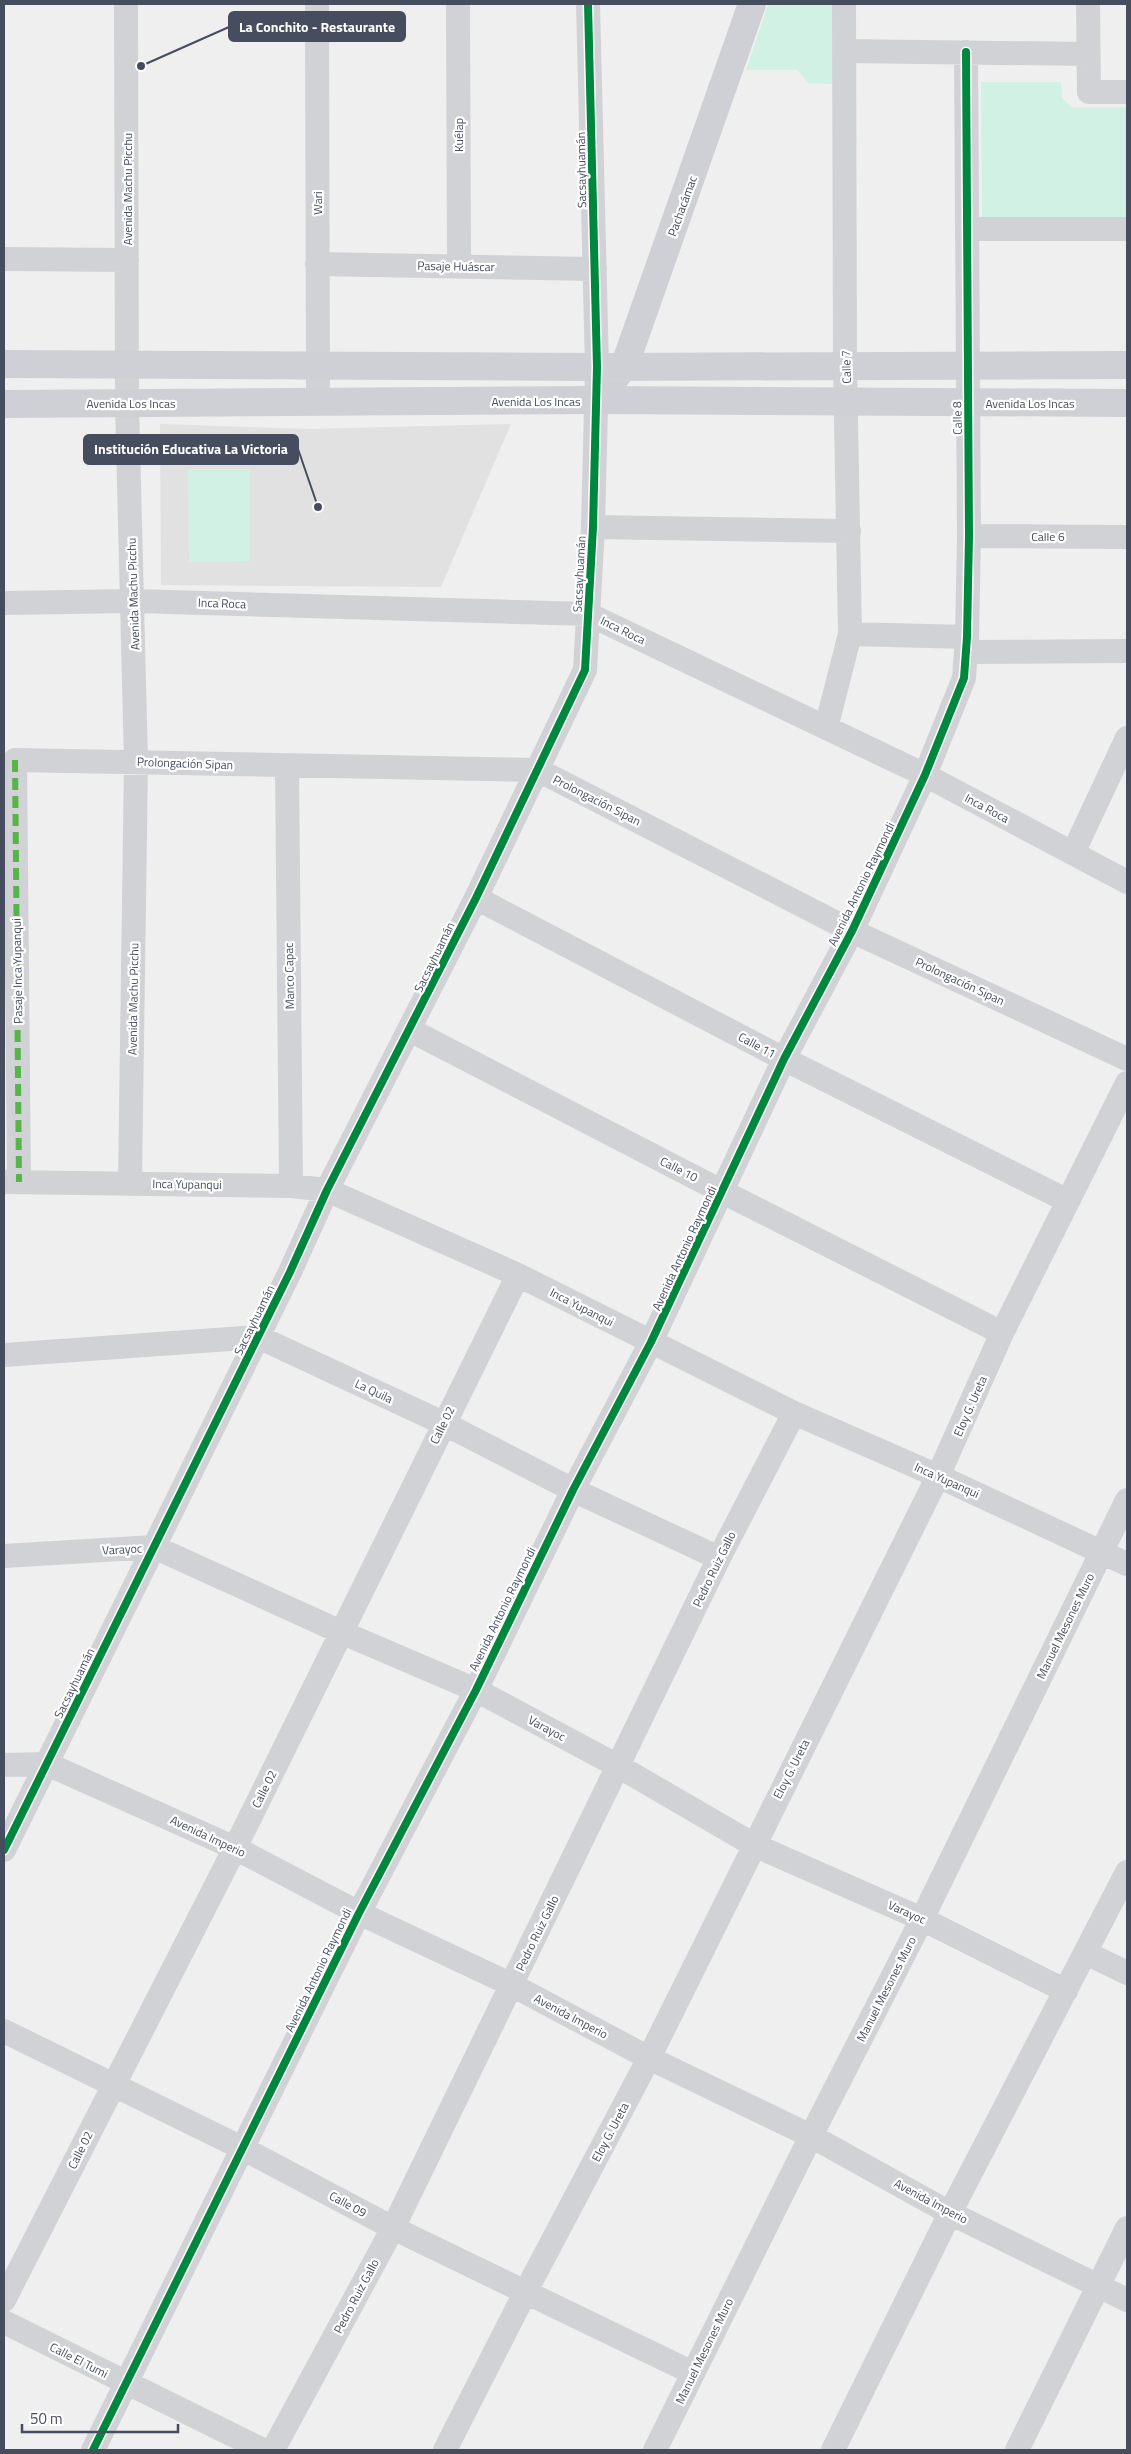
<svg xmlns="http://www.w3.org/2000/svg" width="1131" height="2454" font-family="'Titillium Web',sans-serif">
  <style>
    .education { fill: #e1e1e2 }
    .green { fill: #d1f1e4 }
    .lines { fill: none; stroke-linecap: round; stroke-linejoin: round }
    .street { stroke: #d1d2d6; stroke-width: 24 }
    .secondary { stroke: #cfd0d6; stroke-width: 28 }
    .quiet { stroke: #57b448; stroke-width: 6; stroke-dasharray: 12 6; stroke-linecap: butt }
    .cycleway-casing { stroke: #fff; stroke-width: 11 }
    .cycleway { stroke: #00873e; stroke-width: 8 }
    .labels { text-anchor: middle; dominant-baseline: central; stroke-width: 4.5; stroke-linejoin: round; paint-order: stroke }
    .street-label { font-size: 12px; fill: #454d5e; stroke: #fff }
    .leader { fill: none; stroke: #454d5e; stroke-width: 2 }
    .callout-dot { fill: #454d5e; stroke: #fff; stroke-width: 2 }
    .callout { fill: #454d5e; stroke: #454d5e; stroke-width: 2 }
    .callout-label { font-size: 14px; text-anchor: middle; font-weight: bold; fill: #fff }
  </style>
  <rect width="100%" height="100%" fill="#f0efef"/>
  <path class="education" d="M160,424L308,429L511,424L441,587L161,585Z"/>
  <path class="green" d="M768,4H833V84L808,83L797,70H746Z
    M981,82H1061L1062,98L1072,107H1127V220L982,221Z
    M188,469H250V561L189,562Z"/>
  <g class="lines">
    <path class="street" d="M126,4L127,403L136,762L130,1183
      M317,4L318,402
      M458,4L459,267
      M1088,4L1089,92H1127
      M844,51L1088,54
      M969,229H1127
      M4,259L127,260
      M317,264L595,269
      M593,527L849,531
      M969,536L1127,537
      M4,603L134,601L588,614L925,775L1127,882
      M850,634L967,637
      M966,652L1127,651
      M826,728L850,634L845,367L844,4
      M287,766L291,1186
      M1073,853L1127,738
      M476,898L784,1059L1068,1201
      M410,1030L723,1192L1002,1333
      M5,1182L291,1186L327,1190L518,1275L794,1413L938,1476L1127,1564
      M19,1182L15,760L538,770L852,931L1127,1059
      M4,1355L258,1337L443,1423L573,1490L719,1558
      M4,1556L154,1547L343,1633L476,1690L618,1766L754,1845L922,1919L1066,1991
      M4,1765L47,1764L235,1848L359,1913L512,1985L649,2058L811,2136L950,2213L1127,2300
      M4,1850L290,1272L327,1190L476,898L585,670L593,527L597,367L588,4
      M1086,1953L1127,1973
      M4,2031L244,2149L393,2228L693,2373
      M4,2300L235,1848L518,1275
      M4,2322L263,2450
      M93,2450L359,1913L476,1690L573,1490L651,1342L784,1059L852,931L925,775L964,678L967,637L969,536L966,52
      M273,2450L393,2228L719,1558L794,1413
      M445,2450L526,2291L649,2058L938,1476L1002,1333L1127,1083
      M655,2450L811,2136L922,1919L1127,1500
      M833,2450L950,2213L1127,1872
      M1017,2450L1127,2228"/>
    <path class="secondary" d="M4,364L597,367L1127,365
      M613,380L624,367L752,4
      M4,404L596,400L1127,403"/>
    <path class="quiet" d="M15,760L19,1182"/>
    <defs>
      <path id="cycleway" d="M4,1850L290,1272L327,1190L476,898L585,670L593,527L597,367L588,4
        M93,2450L359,1913L476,1690L573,1490L651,1342L784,1059L852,931L925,775L964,678L967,637L969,536L966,52"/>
    </defs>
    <use href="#cycleway" class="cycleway-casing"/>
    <use href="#cycleway" class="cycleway"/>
  </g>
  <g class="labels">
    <g class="street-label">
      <text transform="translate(458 135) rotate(-90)">Kuélap</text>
      <text transform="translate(581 170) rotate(-91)">Sacsayhuamán</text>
      <text transform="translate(127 189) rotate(-90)">Avenida Machu Picchu</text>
      <text transform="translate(317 203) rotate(-90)">Wari</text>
      <text transform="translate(682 206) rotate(-70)">Pachacámac</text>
      <text transform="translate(456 266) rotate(1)">Pasaje Huáscar</text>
      <text transform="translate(846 367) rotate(-92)">Calle 7</text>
      <text x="536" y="401">Avenida Los Incas</text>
      <text x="131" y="403">Avenida Los Incas</text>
      <text x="1030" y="403">Avenida Los Incas</text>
      <text transform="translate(957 418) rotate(-91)">Calle 8</text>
      <text x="1048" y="536">Calle 6</text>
      <text transform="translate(579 574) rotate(-87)">Sacsayhuamán</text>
      <text transform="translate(133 594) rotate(-92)">Avenida Machu Picchu</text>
      <text transform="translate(222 603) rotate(2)">Inca Roca</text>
      <text transform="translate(623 630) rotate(26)">Inca Roca</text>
      <text transform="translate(185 763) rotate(2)">Prolongación Sipan</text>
      <text transform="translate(597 800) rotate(27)">Prolongación Sipan</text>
      <text transform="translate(987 808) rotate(28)">Inca Roca</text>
      <text transform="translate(861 884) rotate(-64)">Avenida Antonio Raymondi</text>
      <text transform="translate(434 957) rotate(-64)">Sacsayhuamán</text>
      <text transform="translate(17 971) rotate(-91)">Pasaje Inca Yupanqui</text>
      <text transform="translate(289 976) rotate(-91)">Manco Capac</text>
      <text transform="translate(960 981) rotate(25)">Prolongación Sipan</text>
      <text transform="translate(133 999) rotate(-89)">Avenida Machu Picchu</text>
      <text transform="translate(757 1045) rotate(28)">Calle 11</text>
      <text transform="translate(679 1169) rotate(27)">Calle 10</text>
      <text transform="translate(187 1184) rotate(1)">Inca Yupanqui</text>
      <text transform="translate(684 1248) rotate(-65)">Avenida Antonio Raymondi</text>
      <text transform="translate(582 1307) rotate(27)">Inca Yupanqui</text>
      <text transform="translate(254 1320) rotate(-64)">Sacsayhuamán</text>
      <text transform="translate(374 1391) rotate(25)">La Quila</text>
      <text transform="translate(970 1406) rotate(-66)">Eloy G. Ureta</text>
      <text transform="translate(442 1425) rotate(-64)">Calle 02</text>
      <text transform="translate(947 1480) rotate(24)">Inca Yupanqui</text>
      <text transform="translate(122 1549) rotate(-3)">Varayoc</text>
      <text transform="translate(714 1569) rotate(-64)">Pedro Ruiz Gallo</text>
      <text transform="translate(502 1609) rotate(-64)">Avenida Antonio Raymondi</text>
      <text transform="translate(1065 1626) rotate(-64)">Manuel Mesones Muro</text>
      <text transform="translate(74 1683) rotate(-64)">Sacsayhuamán</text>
      <text transform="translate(547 1728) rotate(28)">Varayoc</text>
      <text transform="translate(791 1769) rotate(-63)">Eloy G. Ureta</text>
      <text transform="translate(264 1789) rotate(-63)">Calle 02</text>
      <text transform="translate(208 1836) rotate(25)">Avenida Imperio</text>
      <text transform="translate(907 1912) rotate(24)">Varayoc</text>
      <text transform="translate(537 1933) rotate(-64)">Pedro Ruiz Gallo</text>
      <text transform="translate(318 1970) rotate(-64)">Avenida Antonio Raymondi</text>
      <text transform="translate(886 1989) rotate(-63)">Manuel Mesones Muro</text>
      <text transform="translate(571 2016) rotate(28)">Avenida Imperio</text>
      <text transform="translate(610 2132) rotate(-62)">Eloy G. Ureta</text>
      <text transform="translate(80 2150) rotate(-63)">Calle 02</text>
      <text transform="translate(931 2201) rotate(28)">Avenida Imperio</text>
      <text transform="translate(348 2204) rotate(28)">Calle 09</text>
      <text transform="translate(356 2296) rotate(-62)">Pedro Ruiz Gallo</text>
      <text transform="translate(704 2351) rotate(-64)">Manuel Mesones Muro</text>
      <text transform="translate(79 2360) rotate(27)">Calle El Tumi</text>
    </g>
  </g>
  <path class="leader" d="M141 66L229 27M318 507L298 449"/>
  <g class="callout-dot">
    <circle cx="141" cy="66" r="5"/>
    <circle cx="318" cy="507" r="5"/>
  </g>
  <g class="callout">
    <rect x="229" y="12" width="176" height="29" rx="5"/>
    <rect x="84" y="435" width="214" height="29" rx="5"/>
  </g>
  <g class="callout-label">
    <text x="317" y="32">La Conchito - Restaurante</text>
    <text x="191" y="454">Institución Educativa La Victoria</text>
  </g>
  <rect width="1131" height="2454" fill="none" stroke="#454d5e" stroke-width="10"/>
  <path d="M22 2424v8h156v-8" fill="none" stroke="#454d5e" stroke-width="2.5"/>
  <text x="30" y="2424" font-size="15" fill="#454d5e" stroke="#ffffff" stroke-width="4" paint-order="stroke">50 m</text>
</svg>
